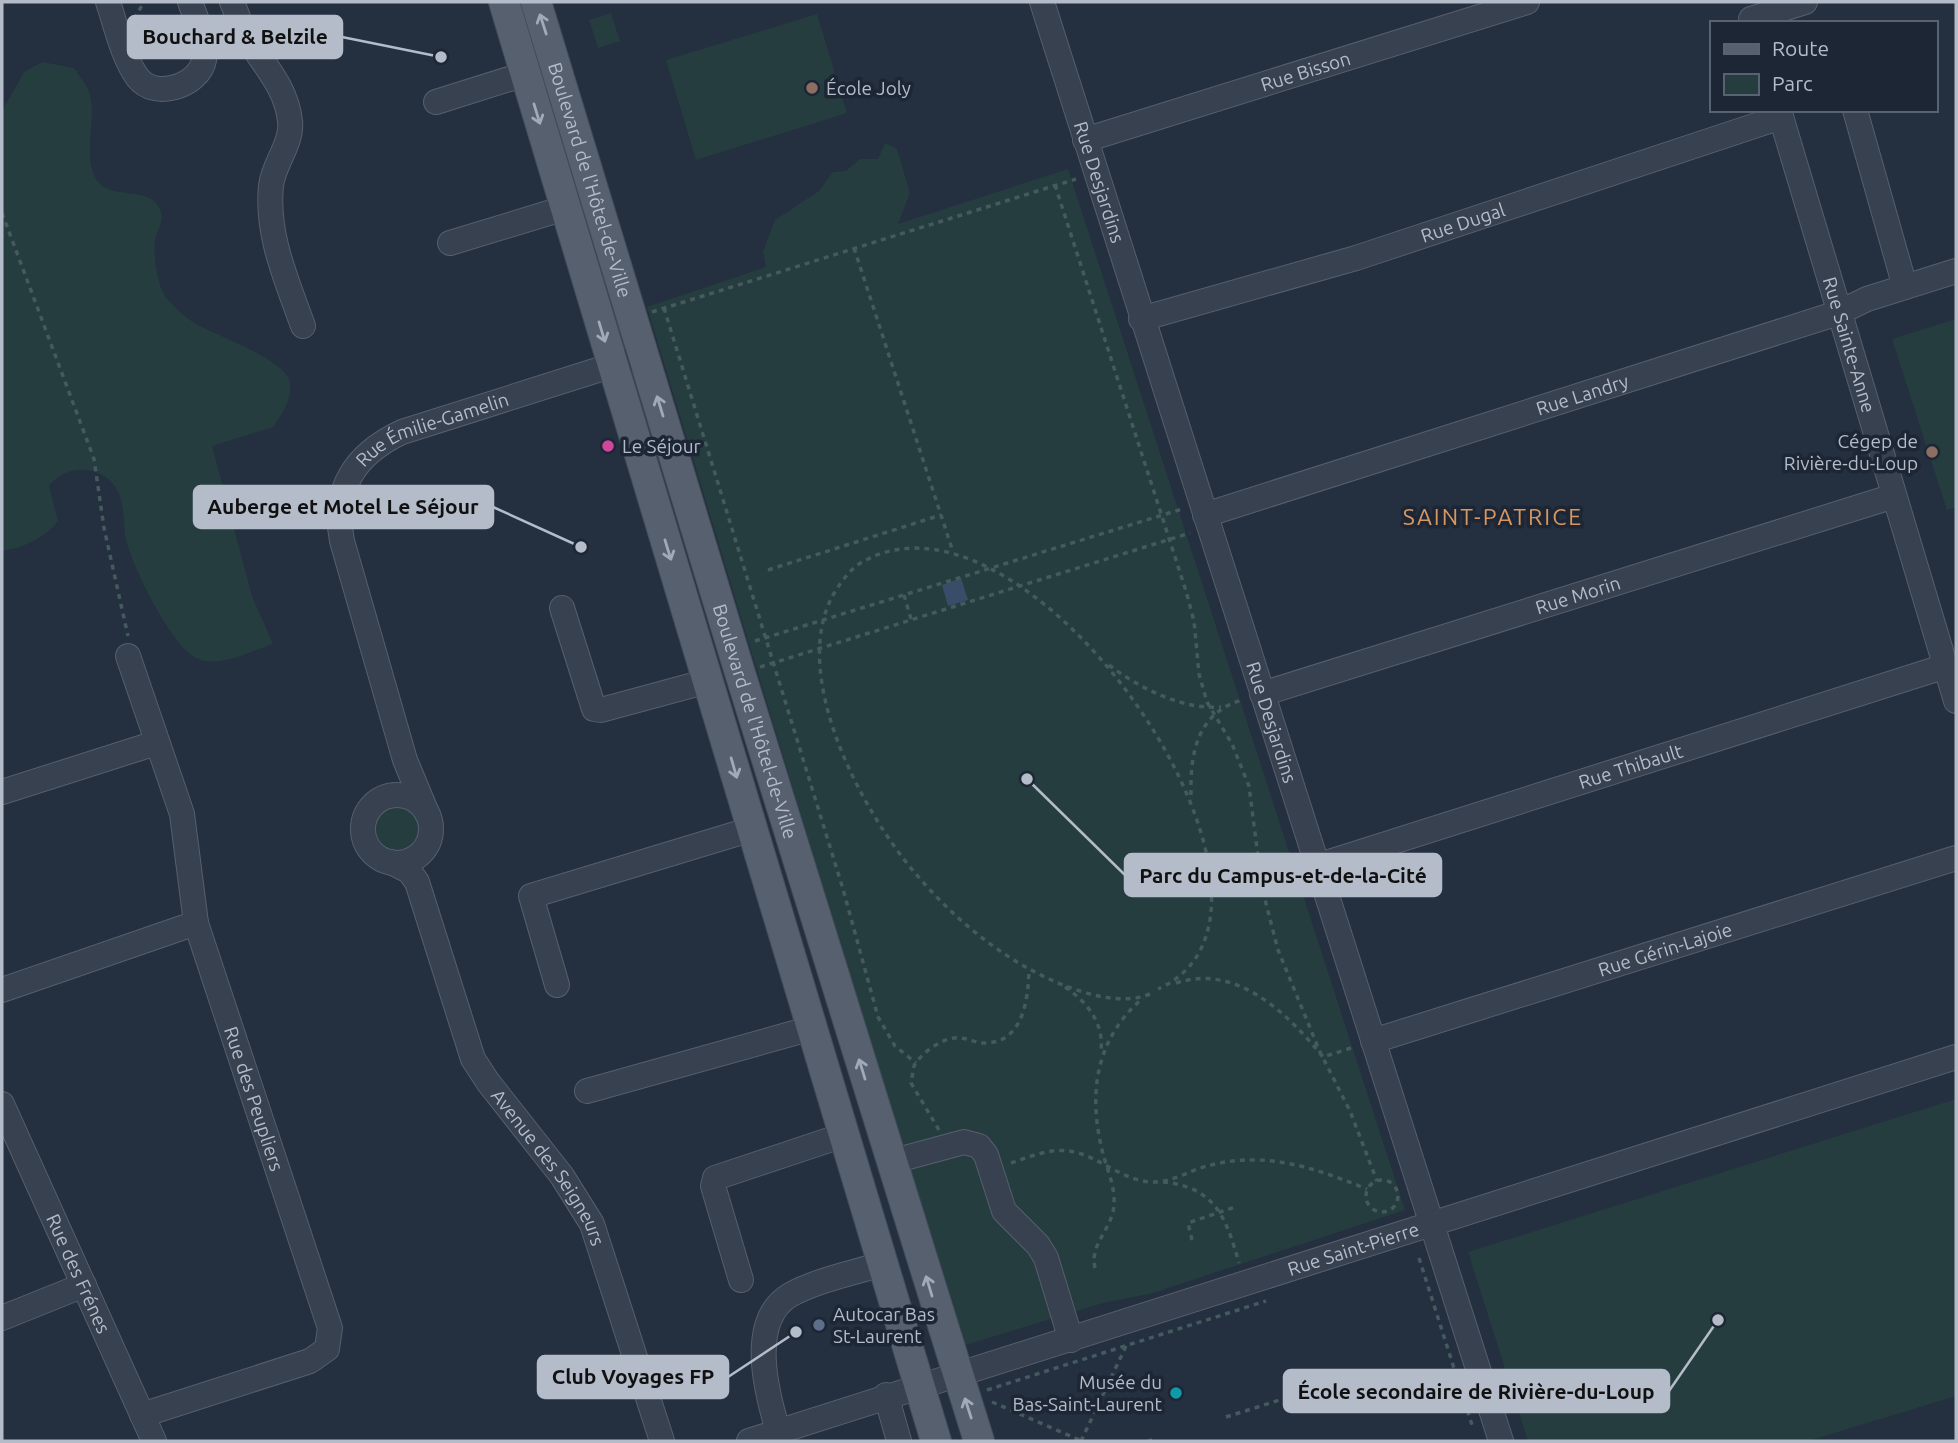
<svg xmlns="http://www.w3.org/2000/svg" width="1958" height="1443" font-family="Ubuntu,sans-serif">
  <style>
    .green { fill: #263d40 }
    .water { fill: #394c68 }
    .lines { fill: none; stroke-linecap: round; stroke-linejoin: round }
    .minor-casing { stroke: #565f6d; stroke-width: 26 }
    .major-casing { stroke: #414a58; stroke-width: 32 }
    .path { stroke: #445a5d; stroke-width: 3.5; stroke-dasharray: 5 5; stroke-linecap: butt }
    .minor { stroke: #38414f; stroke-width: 24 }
    .major { stroke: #56606f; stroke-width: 30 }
    .oneway { stroke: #a1aab8 }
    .education-dot { fill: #8d6e63; stroke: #1d2634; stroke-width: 2.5 }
    .hotel-dot { fill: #d1479c; stroke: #1d2634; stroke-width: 2.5 }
    .service-dot { fill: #5c6f8a; stroke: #1d2634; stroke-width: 2.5 }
    .culture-dot { fill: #0f9aa8; stroke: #1d2634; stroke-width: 2.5 }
    .labels { text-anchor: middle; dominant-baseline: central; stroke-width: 7; stroke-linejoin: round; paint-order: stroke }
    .street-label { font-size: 19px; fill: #b4bcca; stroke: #1d2634 }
    .poi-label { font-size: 19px; fill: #b4bcca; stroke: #1d2634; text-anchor: start }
    .quarter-label { font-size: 23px; letter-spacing: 2px; fill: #d79762; stroke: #1d2634 }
    .leader { fill: none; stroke: #b4bcca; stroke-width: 2.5 }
    .callout-dot { fill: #b4bcca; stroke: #1d2634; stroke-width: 2.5 }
    .callout { fill: #b4bcca; stroke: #b4bcca; stroke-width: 2.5 }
    .callout-label { font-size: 21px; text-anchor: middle; font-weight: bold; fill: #111 }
  </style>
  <rect width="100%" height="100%" fill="#242f3f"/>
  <path class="green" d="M611,13L620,41L598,48L589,20Z
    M817,14L847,113L696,160L666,60Z
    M42,62L74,68C79,76 88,86 90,95C97,122 82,155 96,179C110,202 151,184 160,210C165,221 157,229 155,240C153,258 157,288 169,301C177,310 187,319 198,325C218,336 288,361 290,383C292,400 282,414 273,427L212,446L252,596L273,644C251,651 218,669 196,658C171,645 133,568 126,540C123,524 125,502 116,488C101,464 65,464 49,486L58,521C45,538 23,548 2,551V111L24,72Z
    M885,143L897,149L910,193L898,224L1068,169L1405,1210L1153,1293L1103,1303L962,1346L647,307L766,267L763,252L775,220L819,191L833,172L846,171L860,159H878Z
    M1956,319V507L1947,510L1892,339Z
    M376 828a22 22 0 1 1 44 0a22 22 0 1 1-44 0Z
    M1956,1099V1396L1808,1441H1528L1468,1252Z"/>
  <path class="water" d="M961,578L968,600L948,606L942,585Z"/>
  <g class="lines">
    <defs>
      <g id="minor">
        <path d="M108,2C116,26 123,58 138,78C155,100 199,86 204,60C207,41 196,19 190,2"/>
        <path d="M232,2C236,11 239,22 244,32C260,62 286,84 290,121C293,143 273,164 271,186C266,235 287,281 303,326"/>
        <path id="s1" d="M1042,2L1501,1441"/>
        <path d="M1751,19L1805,2"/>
        <path d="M201,34L229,42L249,39"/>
        <path d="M436,102L525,74"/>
        <path id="s2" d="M1779,110L1956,701"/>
        <path d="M1855,110L1905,287"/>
        <path id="s3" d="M1085,140L1527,2"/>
        <path d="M450,243L565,208"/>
        <path id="s4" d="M1141,319L1356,258L1781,117"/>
        <path id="s5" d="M1205,515L1838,313L1867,299L1956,271"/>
        <path d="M562,608L594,709L601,710L708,681"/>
        <path id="s6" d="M128,656L182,814L196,923L330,1328L327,1349L310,1361L142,1415"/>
        <path id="s7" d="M1262,694L1894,496"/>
        <path d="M2,792L156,743"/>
        <circle cx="397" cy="829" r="34"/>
        <path id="s8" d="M427,813L405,760L342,541C332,489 355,454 402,432L645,355"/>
        <path id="s9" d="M391,862L409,871L417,882L473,1059L488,1082L562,1176L592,1224L662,1441"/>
        <path id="s10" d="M1317,866L1946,666"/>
        <path d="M557,985L531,896L752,829"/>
        <path d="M2,990L196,923"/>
        <path id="s11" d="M1373,1041L1956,858"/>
        <path d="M587,1091L812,1028"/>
        <path id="s12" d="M2,1104L154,1441"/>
        <path d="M890,1162L964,1142L979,1146L986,1155L1004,1211L1038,1245L1046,1258L1071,1340"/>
        <path d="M741,1280L713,1186L715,1178L844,1135"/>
        <path d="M2,1318L84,1285"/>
        <path d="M886,1395L899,1441"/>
        <path d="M778,1431C767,1394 747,1321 790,1295C817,1280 853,1273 882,1264"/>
        <path id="s13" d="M749,1441L1956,1057"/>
      </g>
      <g id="major">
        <path d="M504,2L936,1441"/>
        <path id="s14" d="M536,2L740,673L979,1441"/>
      </g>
    </defs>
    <use href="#minor" class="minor-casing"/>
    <use href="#major" class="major-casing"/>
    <path class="path" d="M134,19L144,2
      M136,26L168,30L169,57
      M153,37L158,27
      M1055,185L1186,591L1194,621L1199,674L1207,702L1232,744L1249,786L1262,888L1278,950L1320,1052L1350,1111L1377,1181
      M2,213L94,459L104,528L128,636
      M854,248L953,552
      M664,308L843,889L878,1017L895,1046L916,1063
      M652,312L1076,179
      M768,570L941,515
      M904,595L911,619
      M755,641L1182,509
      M1109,665C1139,688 1183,710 1221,707
      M760,667L1190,533
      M1191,795C1190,753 1197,713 1242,700
      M1260,877L1299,870
      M1176,983C1237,963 1288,1014 1323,1057L1354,1047
      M1065,987C1087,1002 1104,1023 1101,1050
      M1150,994C1122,1005 1089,995 1063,985C1004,961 956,921 915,873C862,811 789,676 833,595C842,580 852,566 868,559C1038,474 1333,912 1158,989
      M939,1130L911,1083L914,1066C921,1053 944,1036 959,1038C969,1038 977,1044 987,1043C1024,1041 1028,998 1029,970
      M1011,1163C1029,1157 1050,1148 1069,1151C1099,1155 1122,1182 1154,1182C1174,1182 1192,1169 1211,1165C1267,1151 1315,1168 1367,1189
      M1366 1196a16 16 0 1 1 32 0a16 16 0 1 1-32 0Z
      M1163,1182C1215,1187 1226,1217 1239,1263
      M1192,1240L1188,1223L1235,1207
      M1419,1258L1473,1428
      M1095,1268C1089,1243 1114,1228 1114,1203C1115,1185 1106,1167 1102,1150C1088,1092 1096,1038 1143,998
      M987,1390L1266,1301
      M992,1402L1082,1441
      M1226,1417L1283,1399
      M1081,1441L1126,1346
      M1148,1441L1152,1440"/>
    <use href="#minor" class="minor"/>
    <use href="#major" class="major"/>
  </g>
  <defs><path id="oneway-shaft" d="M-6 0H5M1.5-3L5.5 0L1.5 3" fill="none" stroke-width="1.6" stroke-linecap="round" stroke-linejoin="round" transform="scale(1.75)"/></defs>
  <g class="oneway">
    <use href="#oneway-shaft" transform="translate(543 24) rotate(-108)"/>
    <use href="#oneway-shaft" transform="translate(537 114) rotate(73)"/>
    <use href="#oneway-shaft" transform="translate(602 332) rotate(73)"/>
    <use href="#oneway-shaft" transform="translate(660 406) rotate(-107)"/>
    <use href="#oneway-shaft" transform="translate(668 550) rotate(73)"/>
    <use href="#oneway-shaft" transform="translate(734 768) rotate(74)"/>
    <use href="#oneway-shaft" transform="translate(862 1069) rotate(-107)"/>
    <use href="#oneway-shaft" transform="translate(929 1286) rotate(-107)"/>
    <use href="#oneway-shaft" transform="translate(968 1408) rotate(-108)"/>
  </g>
  <g class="education-dot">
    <circle cx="812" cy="88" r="7"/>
    <circle cx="1932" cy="452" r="7"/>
  </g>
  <circle class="hotel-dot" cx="608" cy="446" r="7"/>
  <circle class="service-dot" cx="819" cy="1325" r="7"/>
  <circle class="culture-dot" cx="1176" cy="1393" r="7"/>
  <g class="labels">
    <g class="street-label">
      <text stroke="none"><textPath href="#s3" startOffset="231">Rue Bisson</textPath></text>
      <text stroke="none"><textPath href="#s14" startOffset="186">Boulevard de l'Hôtel-de-Ville</textPath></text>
      <text stroke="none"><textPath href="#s1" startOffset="189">Rue Desjardins</textPath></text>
      <text stroke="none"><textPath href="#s4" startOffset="336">Rue Dugal</textPath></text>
      <text stroke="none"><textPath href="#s2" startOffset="245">Rue Sainte-Anne</textPath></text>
      <text stroke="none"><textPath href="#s5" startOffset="396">Rue Landry</textPath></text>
      <text stroke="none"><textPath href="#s8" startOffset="450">Rue Émilie-Gamelin</textPath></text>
      <text stroke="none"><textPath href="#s7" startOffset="331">Rue Morin</textPath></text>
      <text stroke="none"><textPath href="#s14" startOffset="752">Boulevard de l'Hôtel-de-Ville</textPath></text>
      <text stroke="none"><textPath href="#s1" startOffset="756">Rue Desjardins</textPath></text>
      <text stroke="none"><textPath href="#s10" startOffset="329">Rue Thibault</textPath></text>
      <text stroke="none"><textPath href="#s11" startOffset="306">Rue Gérin-Lajoie</textPath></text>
      <text stroke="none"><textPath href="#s6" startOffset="462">Rue des Peupliers</textPath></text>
      <text stroke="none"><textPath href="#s9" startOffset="352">Avenue des Seigneurs</textPath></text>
      <text stroke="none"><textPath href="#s13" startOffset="634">Rue Saint-Pierre</textPath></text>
      <text stroke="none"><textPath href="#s12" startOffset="186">Rue des Frénes</textPath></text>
    </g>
    <g class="poi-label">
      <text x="826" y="88">École Joly</text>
      <text x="1918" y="441" text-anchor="end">Cégep de<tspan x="1918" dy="22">Rivière-du-Loup</tspan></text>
      <text x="622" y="446">Le Séjour</text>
      <text x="833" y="1314">Autocar Bas<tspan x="833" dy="22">St-Laurent</tspan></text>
      <text x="1162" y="1382" text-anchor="end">Musée du<tspan x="1162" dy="22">Bas-Saint-Laurent</tspan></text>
    </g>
    <g class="quarter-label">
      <text x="1493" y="516">SAINT-PATRICE</text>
    </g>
  </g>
  <path class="leader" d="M441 57L342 37M581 547L493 507M1027 779L1125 875M796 1332L728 1377M1718 1320L1669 1391"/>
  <g class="callout-dot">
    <circle cx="441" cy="57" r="7"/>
    <circle cx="581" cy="547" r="7"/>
    <circle cx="1027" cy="779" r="7"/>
    <circle cx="796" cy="1332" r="7"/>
    <circle cx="1718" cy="1320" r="7"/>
  </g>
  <g class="callout">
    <rect x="128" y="16" width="214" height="42" rx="7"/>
    <rect x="194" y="486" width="299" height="42" rx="7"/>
    <rect x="1125" y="854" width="316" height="42" rx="7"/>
    <rect x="538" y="1356" width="190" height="42" rx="7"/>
    <rect x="1284" y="1370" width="385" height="42" rx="7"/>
  </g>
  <g class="callout-label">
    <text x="235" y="44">Bouchard &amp; Belzile</text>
    <text x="343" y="514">Auberge et Motel Le Séjour</text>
    <text x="1283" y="883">Parc du Campus-et-de-la-Cité</text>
    <text x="633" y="1384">Club Voyages FP</text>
    <text x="1476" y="1399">École secondaire de Rivière-du-Loup</text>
  </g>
  <rect width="1958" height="1443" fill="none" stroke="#b4bcca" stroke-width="7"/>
  <rect x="1710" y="21" width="228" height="91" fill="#1d2634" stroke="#596270" stroke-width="2"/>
  <rect x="1724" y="44" width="35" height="10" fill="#56606f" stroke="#596270" stroke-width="2"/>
  <text x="1772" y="56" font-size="21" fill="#b4bcca">Route</text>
  <rect x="1724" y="74" width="35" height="21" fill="#263d40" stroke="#596270" stroke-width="2"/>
  <text x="1772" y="91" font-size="21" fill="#b4bcca">Parc</text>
</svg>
